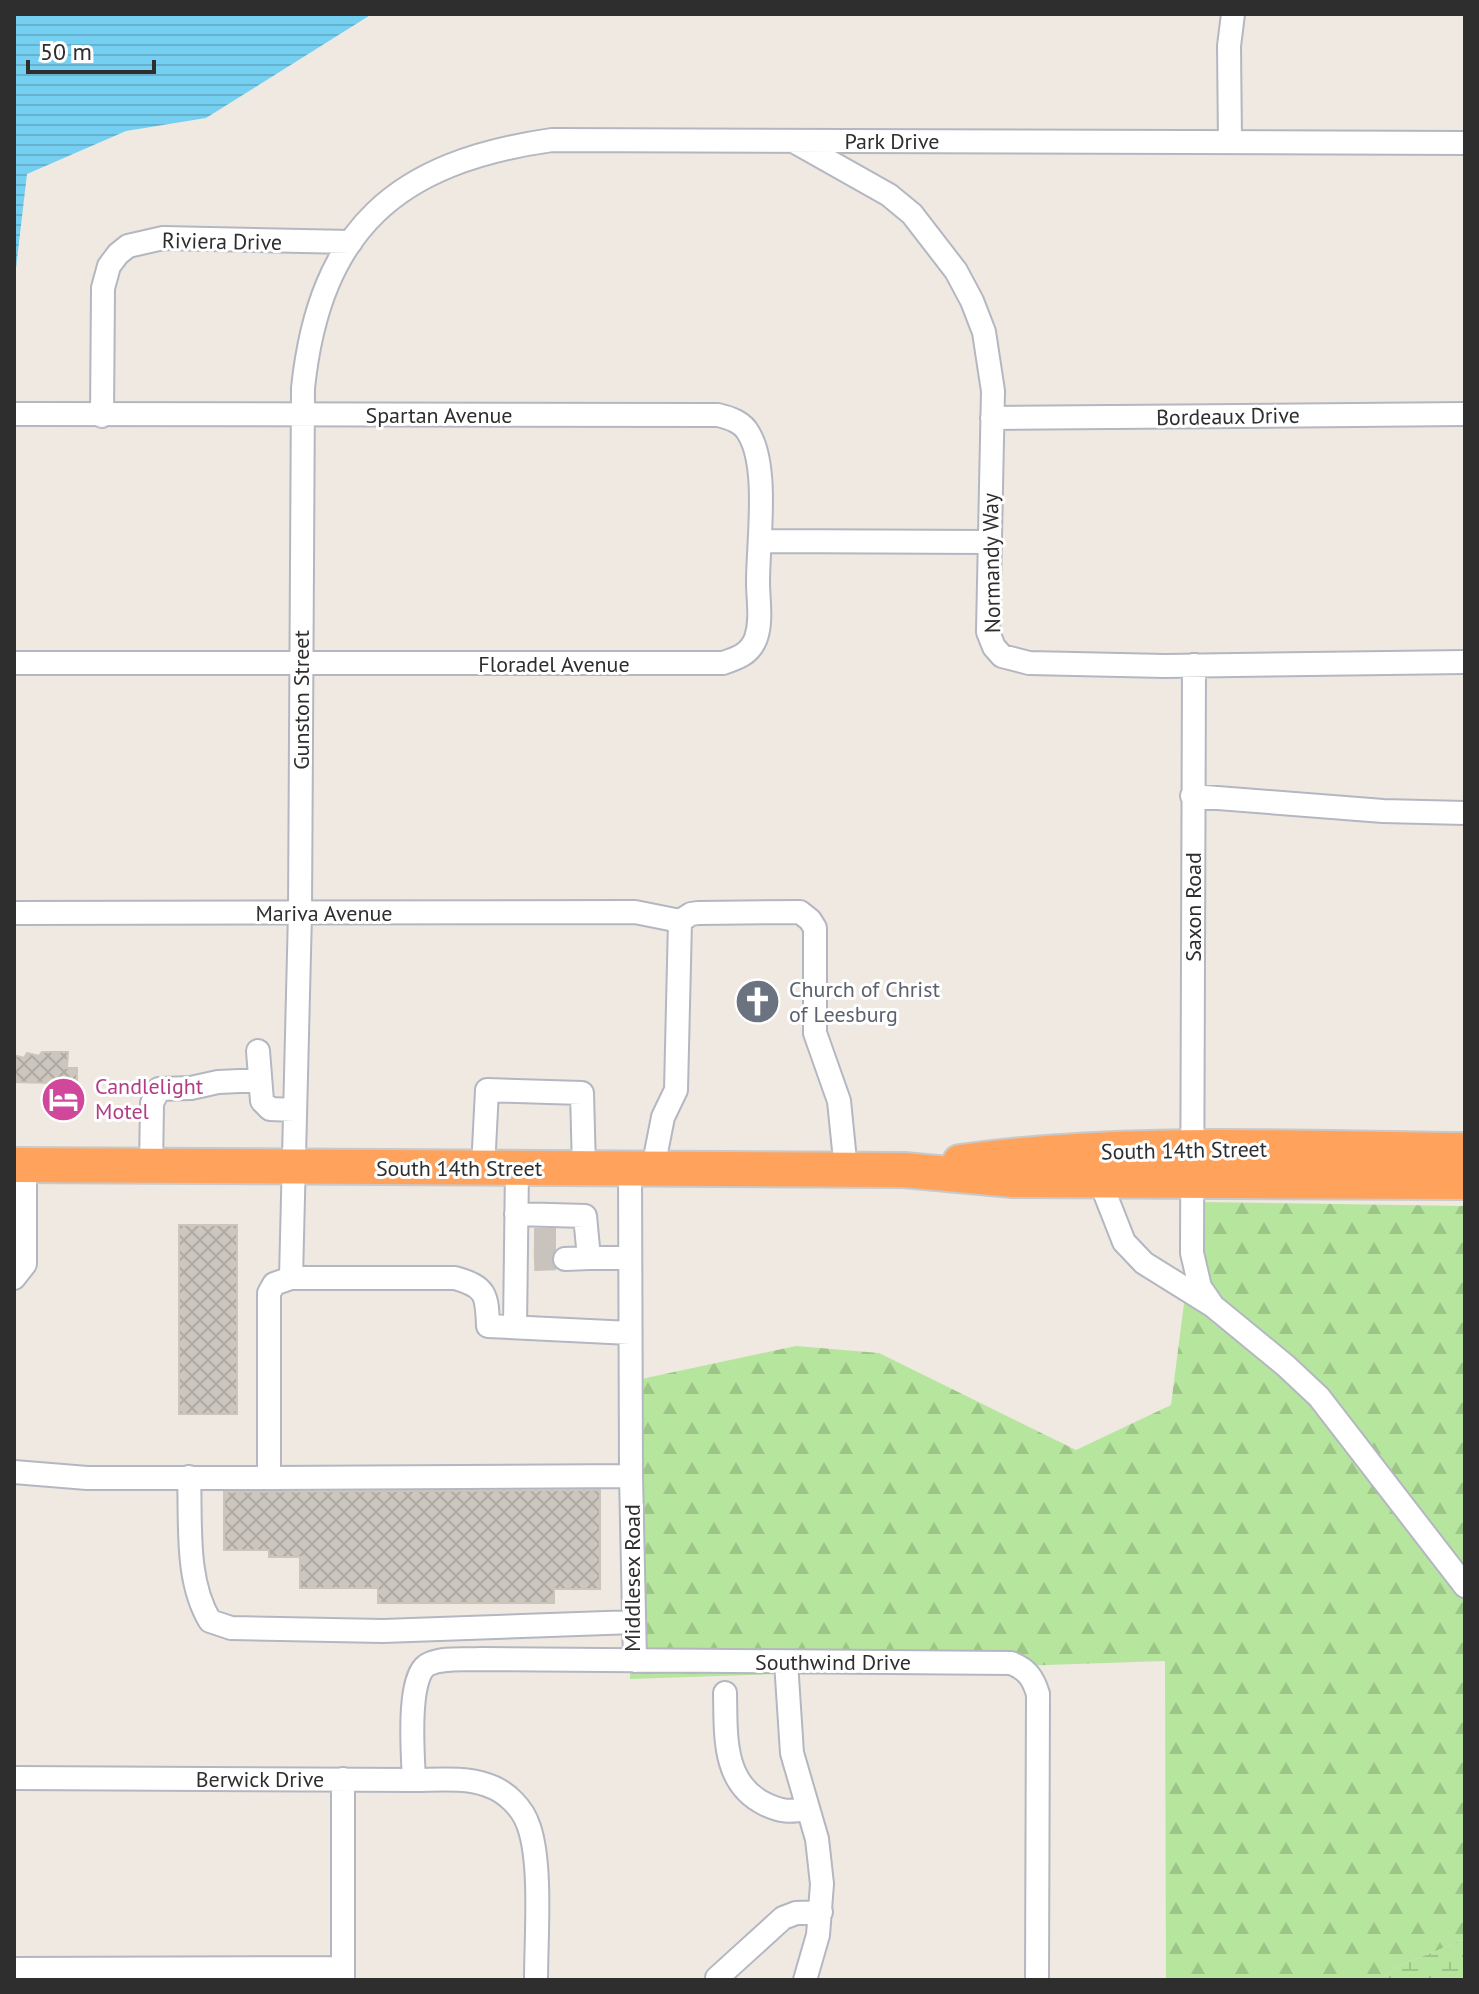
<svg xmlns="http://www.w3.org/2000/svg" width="1479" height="1994" font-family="'PT Sans',sans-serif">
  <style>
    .forest { fill: url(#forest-firs) }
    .wetland { fill: url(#wetland-marsh) }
    .water { fill: url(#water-rules) }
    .building { fill: url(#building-cross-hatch); stroke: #cbc5ba; stroke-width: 2 }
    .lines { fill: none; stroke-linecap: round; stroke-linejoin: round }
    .minor-tunnel { stroke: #c8c4bd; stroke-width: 22; stroke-dasharray: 22 11; stroke-linecap: butt }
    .minor-casing { stroke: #b4b7c1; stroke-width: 26 }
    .highway-casing { stroke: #c9c9c9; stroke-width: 38 }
    .minor { stroke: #fff; stroke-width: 22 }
    .highway { stroke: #ffa35c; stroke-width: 34 }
    .labels { text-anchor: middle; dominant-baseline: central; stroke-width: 6; stroke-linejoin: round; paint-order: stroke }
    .street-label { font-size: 22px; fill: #2e2e2e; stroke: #fff }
    .worship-label { font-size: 22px; fill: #5b616d; stroke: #fff; text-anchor: start }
    .hotel-label { font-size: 22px; fill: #b23c85; stroke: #fff; text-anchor: start }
  </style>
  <defs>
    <pattern id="forest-firs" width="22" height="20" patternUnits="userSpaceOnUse" patternTransform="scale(2)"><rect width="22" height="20" fill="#b6e59e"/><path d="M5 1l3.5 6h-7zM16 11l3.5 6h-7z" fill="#9dc588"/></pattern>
    <pattern id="wetland-marsh" width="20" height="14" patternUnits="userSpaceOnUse" patternTransform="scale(2)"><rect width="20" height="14" fill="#b6e59e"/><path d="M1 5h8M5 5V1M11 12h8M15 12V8" fill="none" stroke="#9dc588"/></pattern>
    <pattern id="water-rules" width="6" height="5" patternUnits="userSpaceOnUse" patternTransform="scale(2)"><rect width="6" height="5" fill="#75cff0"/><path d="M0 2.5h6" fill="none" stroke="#66b2ce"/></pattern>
    <pattern id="building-cross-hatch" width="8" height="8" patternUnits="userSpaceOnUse" patternTransform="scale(2)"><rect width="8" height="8" fill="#cbc7bf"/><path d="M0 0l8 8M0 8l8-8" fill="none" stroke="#afaba4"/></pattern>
  </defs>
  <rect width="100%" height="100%" fill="#efe9e1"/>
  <path class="forest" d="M1202,1202L1465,1206V1570L1220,1301C1200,1270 1202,1238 1202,1202Z
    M1187,1280L1209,1318L1211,1317L1311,1402L1465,1601V1939L1397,1967L1380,1980H1166L1165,1661L630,1679L632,1381L796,1346L879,1353L1076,1450L1171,1405Z"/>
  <path class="wetland" d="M1465,1939V1980H1380L1397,1967Z"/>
  <path class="water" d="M14,14H372L206,118L126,131L27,174L14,285Z"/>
  <path class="building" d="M42,1052H68L67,1068H77V1115H51V1083L14,1082V1055L24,1058L27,1053L39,1056Z
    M179,1225H237V1414H179Z
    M600,1490V1589H554V1603H378V1588H300V1557H269V1550H224V1492Z"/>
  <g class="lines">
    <path class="minor-tunnel" d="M534,1239H565
      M534,1260L565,1259"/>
    <defs>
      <path id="minor" d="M795,142L889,195L912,214L956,271L972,301L984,332L993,391L988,632L994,647L1002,656L1029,663L1165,666L1465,662
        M1230,142L1229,46L1233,14
        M14,414L718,415C730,418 743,422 749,434C769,468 758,542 758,582C758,600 762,620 756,638C750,654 738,658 723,663H14
        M102,416L103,288L109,266L118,254L128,246L163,238L351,242
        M992,418L1465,414
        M760,541L990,542
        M1194,665L1192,1253L1200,1287L1213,1306
        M1192,796L1383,811L1465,813
        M14,913L635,912L680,921
        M258,1051L262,1101L270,1109L294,1110
        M151,1167L152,1103L159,1089L191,1088L218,1082L259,1080
        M483,1168L487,1090L582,1093L584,1168
        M630,1168L631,1476L635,1661
        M653,1168L663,1117L676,1090L680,921L691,914L698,913L800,912L810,920L815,928V1033L839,1101L846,1170
        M1100,1181L1124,1242L1144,1263L1213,1306L1286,1366L1319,1397L1465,1586
        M516,1214L585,1216L589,1258H630
        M565,1259L589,1258
        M14,1278L25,1264V1165
        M291,1278H455C486,1287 487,1294 488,1326L630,1333
        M515,1327L517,1168
        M14,1472L87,1478H269V1293L274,1284L291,1278L300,913L303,388C320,228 397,162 552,140L1465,143
        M189,1477C191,1522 185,1580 210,1621L231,1628L383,1631L634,1622
        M269,1478L631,1476
        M786,1662L792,1753L817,1839L822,1884L818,1935L805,1980
        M725,1693C726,1735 722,1783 765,1804C781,1812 790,1812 807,1809
        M14,1778L414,1780C437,1780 465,1777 487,1785C506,1791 523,1808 529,1827C542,1865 536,1938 536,1980
        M343,1779V1980
        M414,1780C413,1757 406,1673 429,1664C444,1657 464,1660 480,1659L1011,1663C1027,1669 1033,1678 1038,1694L1037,1980
        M14,1969L343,1968
        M717,1978L783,1918L796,1913L821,1912"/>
      <path id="highway" d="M960,1162C1127,1139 1297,1149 1465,1150
        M14,1165L904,1170L1013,1180L1465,1182"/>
    </defs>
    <use href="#minor" class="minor-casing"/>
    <use href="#highway" class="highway-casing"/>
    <use href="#minor" class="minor"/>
    <use href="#highway" class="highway"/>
  </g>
  <defs>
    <symbol id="church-disc" viewBox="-11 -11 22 22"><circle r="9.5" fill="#6b7280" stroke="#fff"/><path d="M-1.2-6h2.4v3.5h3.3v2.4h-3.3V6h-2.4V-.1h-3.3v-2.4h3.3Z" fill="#fff"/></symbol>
    <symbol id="hotel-disc" viewBox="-11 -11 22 22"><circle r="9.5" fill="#d1479c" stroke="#fff"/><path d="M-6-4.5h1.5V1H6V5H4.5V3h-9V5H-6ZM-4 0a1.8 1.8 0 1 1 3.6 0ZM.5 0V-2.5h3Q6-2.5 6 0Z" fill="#fff"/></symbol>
  </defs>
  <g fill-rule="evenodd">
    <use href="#church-disc" x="732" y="976" width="51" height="51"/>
    <use href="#hotel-disc" x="38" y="1074" width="51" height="51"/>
  </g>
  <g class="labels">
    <g class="street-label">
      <text x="892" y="141">Park Drive</text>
      <text transform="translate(222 241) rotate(1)">Riviera Drive</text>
      <text x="439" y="415">Spartan Avenue</text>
      <text transform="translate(1228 416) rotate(-1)">Bordeaux Drive</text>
      <text transform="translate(991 563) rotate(-91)">Normandy Way</text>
      <text x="554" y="664">Floradel Avenue</text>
      <text transform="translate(301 700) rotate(-90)">Gunston Street</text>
      <text transform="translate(1193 907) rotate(-90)">Saxon Road</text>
      <text x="324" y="913">Mariva Avenue</text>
      <text transform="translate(1184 1150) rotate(-1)">South 14th Street</text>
      <text x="459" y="1168">South 14th Street</text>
      <text transform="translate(632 1578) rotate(-90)">Middlesex Road</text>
      <text x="833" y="1662">Southwind Drive</text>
      <text x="260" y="1779">Berwick Drive</text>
    </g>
    <g class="worship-label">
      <text x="789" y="989">Church of Christ<tspan x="789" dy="25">of Leesburg</tspan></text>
    </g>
    <g class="hotel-label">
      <text x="95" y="1086">Candlelight<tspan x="95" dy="25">Motel</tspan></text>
    </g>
  </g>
  <rect width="1479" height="1994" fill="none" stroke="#2e2e2e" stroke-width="32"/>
  <path d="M28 60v12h126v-12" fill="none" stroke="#2e2e2e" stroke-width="4"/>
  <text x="40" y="60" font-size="24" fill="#2e2e2e" stroke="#ffffff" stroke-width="6" paint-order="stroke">50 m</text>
</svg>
